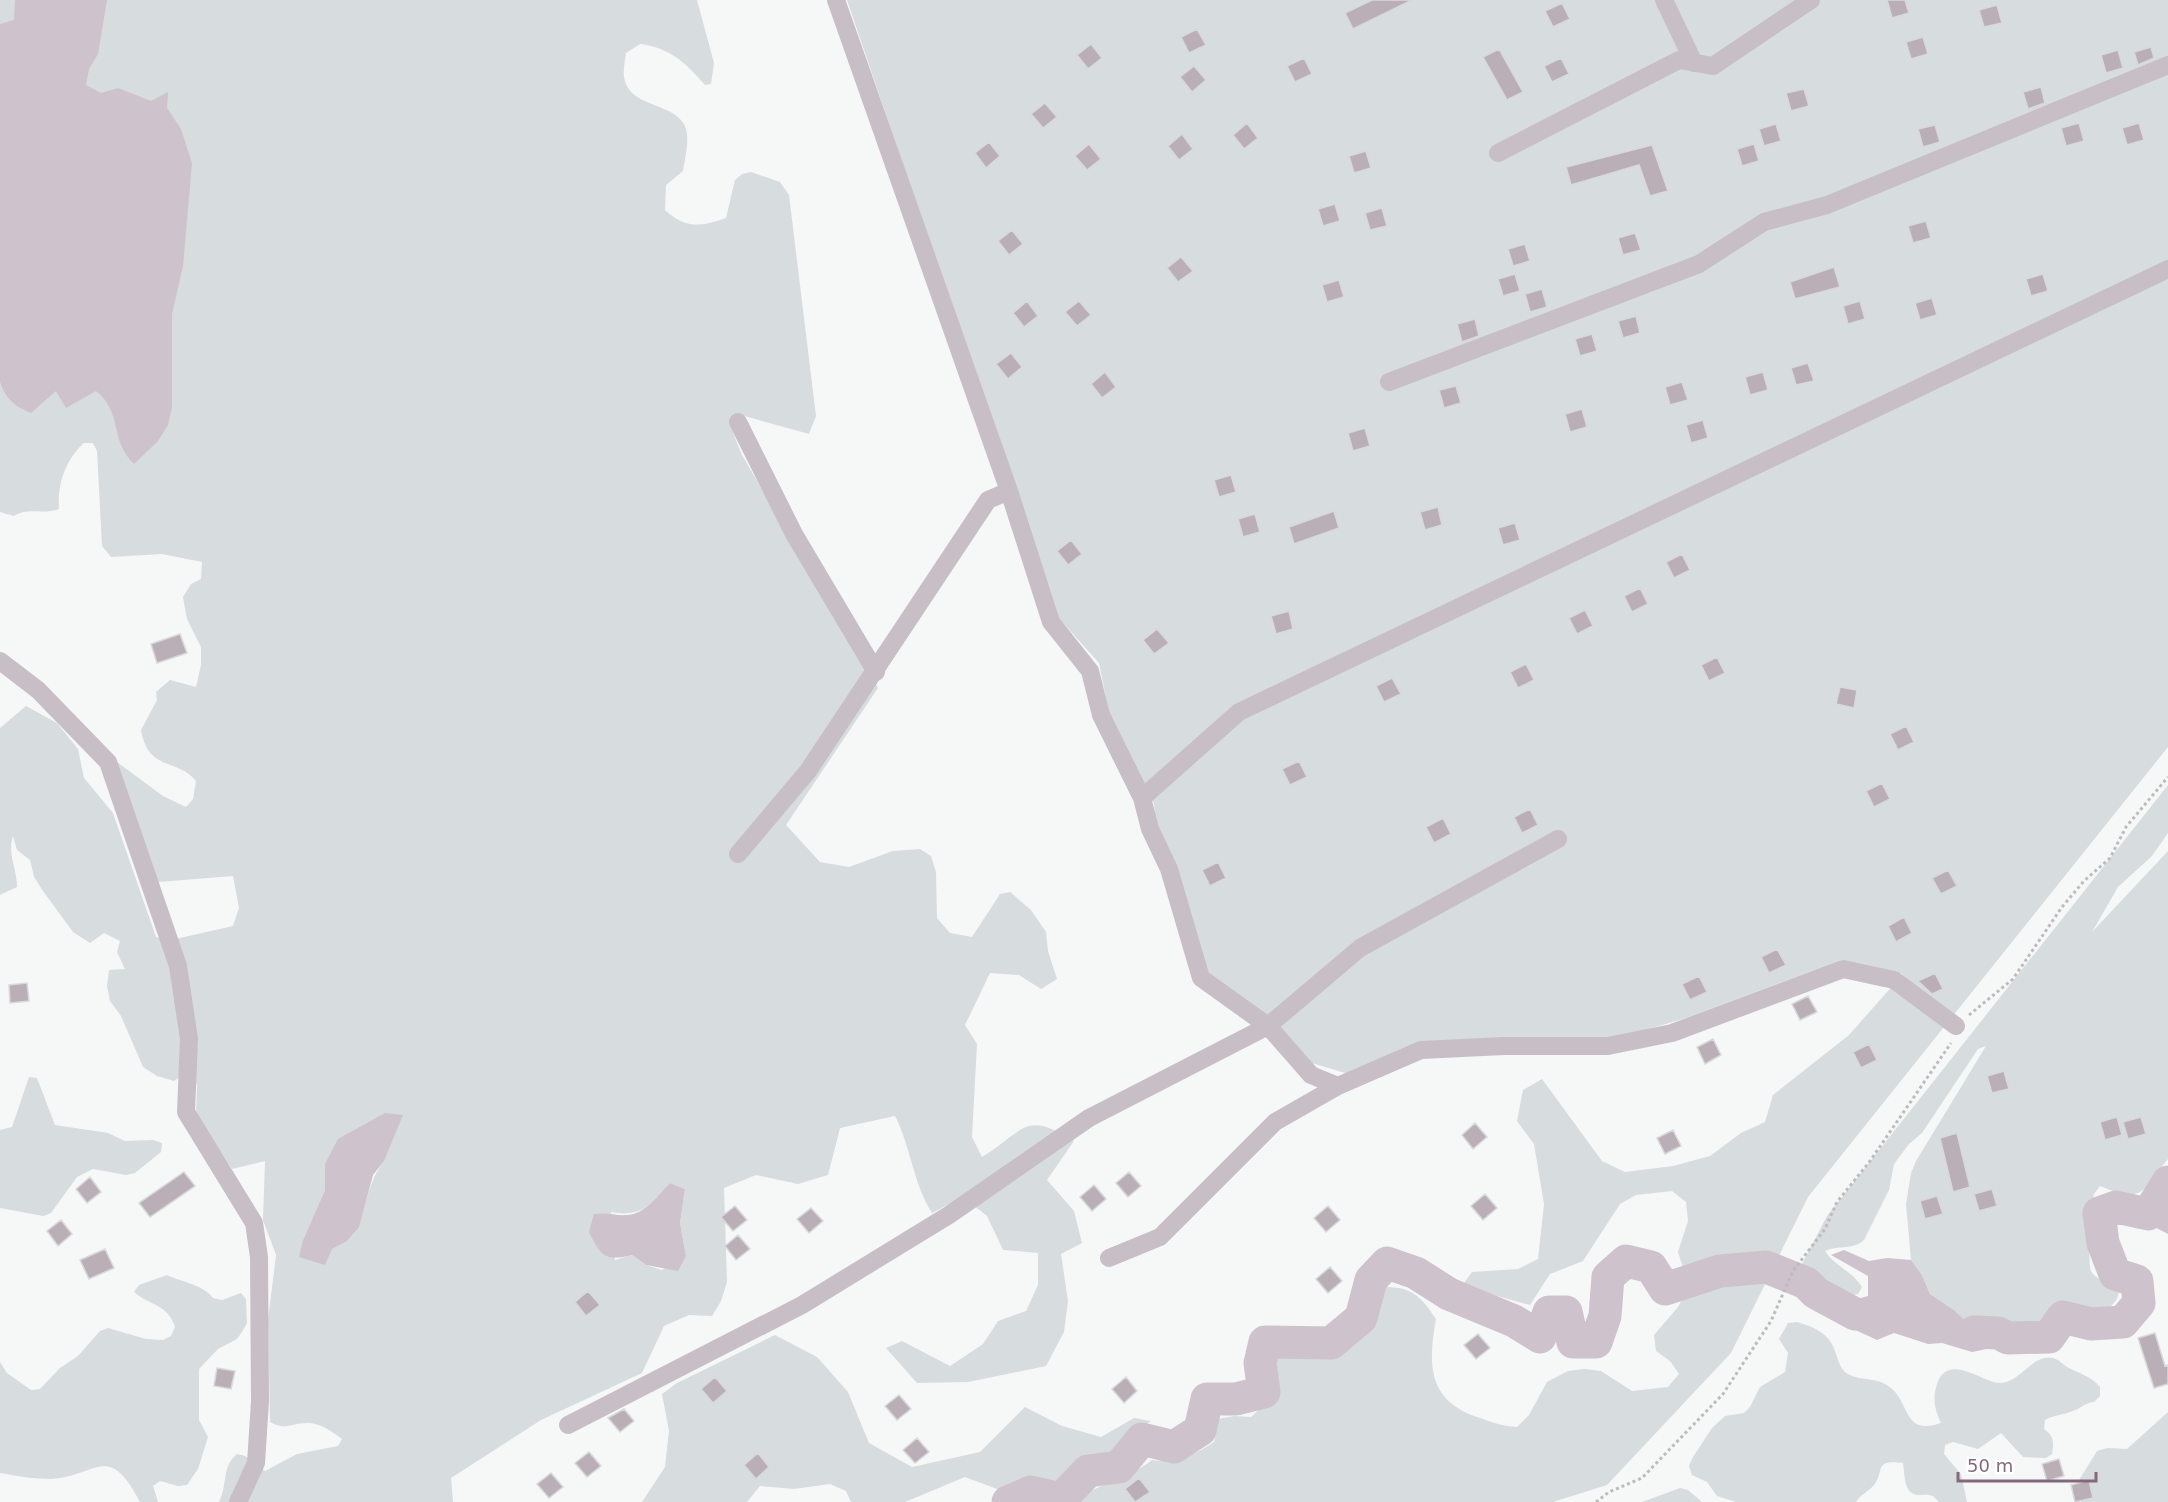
<svg xmlns="http://www.w3.org/2000/svg" width="2168" height="1502" font-family="'DejaVu Sans',sans-serif">
  <style>
    .green { fill: #d7dcde; fill-rule: evenodd }
    .water { fill: #cec2cd }
    .lines { fill: none; stroke-linecap: round; stroke-linejoin: round }
    .river { stroke: #cec2cd; stroke-width: 33 }
    .building { fill: #bbafb7; stroke: #d8d9d9; stroke-width: 1.5 }
    .path { stroke: #bfbabe; stroke-width: 3; stroke-dasharray: 3 3; stroke-linecap: butt }
    .minor { stroke: #c7bfc5; stroke-width: 18 }
  </style>
  <rect width="100%" height="100%" fill="#f5f8f7"/>
  <path class="green" d="M0,0H697L714,63L711,84L705,85C685,62 670,48 640,44L626,53C625,60 623,70 624,77C628,107 671,102 684,124C691,137 685,158 683,171L666,185L665,210C686,229 700,227 726,218L735,180L742,174L751,172L780,182L789,195L816,416L809,434L737,414L729,423L742,455L878,688L786,825L820,862L849,867L893,851L920,849L931,856L936,872L937,918L950,933L972,937L1000,894L1010,892L1031,910L1046,932L1048,951L1057,979L1041,989L1019,975L990,973L965,1025L977,1044L972,1137L982,1157C1024,1132 1023,1109 1074,1141L1047,1180L1074,1211L1082,1243L1061,1254L1068,1301L1064,1332L1046,1366L968,1382L917,1383L886,1348L902,1341L950,1366L983,1344L998,1321L1026,1311L1038,1285V1253L1003,1250L987,1216L963,1197L932,1213C913,1183 911,1147 895,1116L840,1128L828,1175L798,1184L756,1175L724,1188L727,1282L721,1301L712,1316L689,1315L664,1326L642,1373L541,1420L451,1478L453,1502H219C228,1485 221,1467 237,1454L245,1456L265,1471L297,1454L338,1446L342,1439C331,1431 321,1423 307,1423C291,1423 285,1431 270,1422L268,1320L276,1255L263,1220L265,1161L232,1169L196,1114L197,1085L190,1071L174,1081L157,1076L143,1067L121,1016L110,1001L107,986L109,970L125,969L117,952L120,941L104,933L90,943L73,932L43,891L34,877L30,860L17,850L13,836C7,854 17,868 17,887L0,895V728L26,706L57,723L78,749L84,778L113,813L156,937L171,940L233,926L239,908L233,876L158,882L117,762L163,796L186,807L193,799L196,781C178,758 148,772 141,730L157,700L156,692L170,680L196,687L201,665V647L187,619L183,597L191,584L201,579L202,562L162,554L111,557L102,546L97,451L93,443H84C66,459 57,484 59,509C44,515 28,507 14,516L0,512ZM384,1161C359,1194 372,1227 332,1249L303,1240L325,1190ZM670,1183L685,1189L680,1223L686,1256L662,1270L646,1265L632,1255L615,1260L611,1212C642,1218 650,1204 670,1183Z
    M847,0H2168V747L1808,1197L1731,1353L1607,1485L1553,1502H1074C1098,1483 1128,1479 1152,1460C1177,1464 1194,1455 1214,1442L1218,1419L1234,1416L1251,1417C1273,1399 1271,1384 1278,1357L1296,1353L1331,1356L1361,1336L1369,1322L1378,1287C1410,1286 1419,1293 1436,1319C1428,1363 1427,1400 1477,1417C1491,1422 1501,1426 1517,1427L1529,1415L1547,1382L1568,1371L1585,1369L1601,1371L1632,1391L1668,1387L1679,1374L1670,1361L1656,1351L1654,1335L1678,1307L1689,1286L1678,1252L1688,1221L1686,1202L1672,1191L1636,1195L1620,1204L1583,1261L1550,1274L1530,1305L1462,1286L1472,1272L1518,1269L1538,1259L1544,1204L1534,1144L1517,1121L1523,1090L1542,1079L1602,1161L1625,1172L1673,1166L1710,1156L1741,1133L1765,1122L1773,1095L1849,1035L1903,974L1841,960L1686,1018L1617,1038L1421,1042L1352,1075L1308,1062L1207,977L1156,828L1154,804L1110,718L1099,663L1056,615Z
    M2168,785V833L2152,856L2118,887L2092,932L2168,851V1159C2141,1190 2146,1205 2100,1186L2094,1194C2091,1204 2087,1261 2091,1271C2095,1280 2111,1282 2119,1288C2119,1299 2115,1303 2106,1310L2062,1307L2054,1312L2043,1327L1988,1322L1972,1327L1954,1310L1930,1294L1922,1275L1911,1260L1906,1204L1911,1173L1916,1161L1986,1046L1978,1049L1922,1133L1909,1144L1894,1164L1889,1190L1864,1240C1854,1250 1838,1245 1825,1251C1835,1266 1853,1272 1862,1287L1858,1294C1840,1300 1816,1284 1802,1273V1264L1827,1216Z
    M29,1077L37,1078L55,1125L108,1133L125,1141L153,1140L162,1143L161,1152L135,1173L126,1175L93,1169L77,1177L51,1213L43,1216L0,1208V1130L12,1127Z
    M167,1275C184,1283 202,1284 213,1298L222,1300L241,1293L246,1299L247,1323L242,1332L237,1339L218,1349L199,1369V1420L208,1437L198,1469L187,1485L178,1486L160,1481L153,1486L158,1502H140C108,1441 98,1476 51,1479C35,1479 16,1476 0,1473V1362L7,1373L31,1390L40,1389L60,1368L78,1356L100,1331L108,1328L146,1339L163,1340L171,1336L175,1327C168,1304 150,1306 134,1292L139,1285Z
    M1797,1322C1814,1327 1829,1333 1835,1351C1838,1359 1839,1366 1845,1372C1856,1381 1872,1377 1885,1384C1912,1398 1900,1437 1941,1423C1935,1410 1932,1399 1937,1384C1948,1351 1984,1384 2001,1383C2021,1382 2033,1353 2053,1358C2060,1360 2063,1365 2069,1368C2080,1374 2091,1376 2100,1387V1396L2094,1402C2084,1403 2082,1408 2073,1411C2063,1415 2054,1415 2045,1420L2044,1429C2054,1436 2054,1442 2052,1454L2046,1458L2023,1457L2001,1433L1978,1449L1953,1442L1945,1445L1944,1454L1961,1474L1967,1502H1939L1933,1496C1927,1494 1924,1495 1918,1495C1903,1494 1905,1474 1903,1463C1873,1459 1885,1471 1874,1485C1868,1492 1861,1494 1856,1502H1736L1717,1496L1707,1482L1692,1475L1689,1466L1693,1457L1712,1428L1725,1416L1744,1413L1750,1407L1760,1387L1785,1372L1788,1353L1779,1339L1788,1323Z
    M775,1335L817,1357L848,1392L869,1443L912,1467L980,1452L1025,1407L1062,1426L1101,1437L1134,1418L1151,1421L1134,1431L1112,1456L1103,1459L1086,1458L1078,1461L1050,1486L997,1489L965,1477L905,1502H851L846,1491L830,1484L794,1489L760,1486L747,1502H642L665,1467L669,1431L662,1394L677,1383Z
    M2168,1412V1502H2081L2076,1485L2097,1451L2107,1448L2127,1449Z
    M1680,1488L1688,1490L1702,1502H1642Z"/>
  <path class="water" d="M15,0H107L98,54L89,69L86,85L101,93L118,88L151,101L168,92L167,108L181,129L192,163L183,266L172,314V407L168,425L158,441L134,464C109,440 123,412 96,391L66,408L56,391L31,413C14,406 6,399 0,382V24L14,20Z
    M385,1113L403,1115L384,1161L373,1175L359,1227L347,1241L332,1249L325,1265L299,1257L303,1240L325,1190V1164L338,1139Z
    M670,1183L685,1189L680,1223L686,1256L678,1271L646,1265L632,1255C605,1262 600,1255 589,1232L594,1214C609,1212 616,1216 628,1215C645,1214 659,1194 670,1183Z
    M2155,1186L2168,1199V1234L2116,1207L2143,1206Z
    M1844,1250L1869,1261L1887,1258L1911,1260L1922,1275L1930,1294L1954,1310L1972,1327L1988,1322L2019,1326L2016,1343L1972,1352L1942,1343L1928,1344L1894,1333L1877,1340L1823,1315L1811,1300L1821,1290L1850,1301L1868,1296V1276L1831,1255Z"/>
  <g class="lines">
    <path class="river" d="M1974,1332L1998,1333L2008,1338L2049,1337L2063,1317L2091,1324L2123,1322L2139,1303L2137,1281L2115,1274L2103,1243L2099,1213L2116,1207L2148,1214L2168,1182
      M1008,1502L1031,1492L1061,1499L1088,1471L1119,1467L1142,1439L1174,1447L1200,1430L1207,1399H1236L1264,1392L1260,1363L1265,1342L1331,1343L1361,1318L1371,1280L1387,1263L1416,1273L1449,1294L1514,1321L1540,1337L1549,1312H1566L1573,1342H1596L1605,1316L1608,1277L1626,1261L1651,1267L1665,1289L1720,1271L1766,1267L1806,1283L1816,1293L1855,1314"/>
  </g>
  <path class="building" d="M1372,0H1412L1353,29L1345,13Z
    M1887,0H1905L1909,13L1892,18Z
    M1562,3L1570,19L1553,27L1545,11Z
    M1997,5L2002,23L1984,27L1979,10Z
    M1197,29L1206,45L1189,53L1181,37Z
    M1923,37L1928,54L1911,59L1906,42Z
    M1091,44L1102,58L1088,69L1077,55Z
    M2151,47L2154,58L2138,65L2134,52Z
    M1499,49L1523,92L1507,100L1483,57Z
    M2118,50L2123,68L2106,73L2101,55Z
    M1304,58L1312,74L1295,82L1287,66Z
    M1561,58L1569,74L1552,82L1544,66Z
    M1194,66L1206,80L1192,92L1180,77Z
    M2041,87L2045,103L2028,109L2023,92Z
    M1804,89L1809,106L1791,111L1786,93Z
    M1045,103L1057,117L1043,128L1031,114Z
    M1247,123L1258,138L1244,149L1233,135Z
    M2079,123L2084,141L2066,146L2061,128Z
    M2139,123L2144,140L2127,145L2122,128Z
    M1776,124L1781,141L1764,146L1759,129Z
    M1935,125L1940,142L1923,147L1918,129Z
    M1182,134L1193,149L1179,160L1168,146Z
    M989,142L1000,156L986,168L975,153Z
    M1089,144L1101,159L1087,170L1075,156Z
    M1754,144L1759,161L1742,166L1737,149Z
    M1652,145L1668,191L1650,196L1639,165L1571,185L1566,167Z
    M1366,151L1371,168L1354,173L1349,156Z
    M1335,204L1340,221L1323,226L1318,209Z
    M1382,208L1387,226L1370,230L1365,213Z
    M1926,221L1931,238L1913,243L1908,226Z
    M1012,230L1023,244L1009,255L998,241Z
    M1635,233L1641,250L1623,255L1618,238Z
    M1525,244L1530,261L1513,266L1508,249Z
    M1181,257L1193,271L1178,282L1167,268Z
    M1834,267L1840,287L1795,299L1790,282Z
    M1515,274L1520,291L1503,296L1498,279Z
    M2043,274L2048,291L2031,296L2026,279Z
    M1339,280L1344,297L1327,302L1322,285Z
    M1542,289L1547,307L1530,312L1525,294Z
    M1932,298L1937,315L1920,320L1915,303Z
    M1027,301L1038,316L1024,327L1013,313Z
    M1079,301L1091,315L1077,326L1065,312Z
    M1860,301L1865,319L1848,324L1843,306Z
    M1636,316L1640,333L1623,338L1618,321Z
    M1475,319L1479,336L1462,342L1457,324Z
    M1592,334L1597,351L1580,356L1575,339Z
    M1011,353L1022,367L1008,379L996,364Z
    M1808,363L1814,381L1796,385L1791,368Z
    M1105,372L1116,387L1102,398L1091,384Z
    M1763,372L1768,390L1750,395L1745,377Z
    M1682,382L1688,400L1670,405L1665,387Z
    M1456,386L1461,403L1444,408L1439,390Z
    M1582,409L1587,427L1570,432L1565,414Z
    M1703,420L1708,438L1691,443L1686,425Z
    M1365,428L1370,446L1353,451L1348,433Z
    M1231,475L1236,492L1219,497L1214,480Z
    M1438,507L1442,525L1425,530L1420,512Z
    M1334,511L1339,528L1294,544L1289,527Z
    M1255,514L1260,532L1243,537L1238,519Z
    M1515,523L1520,540L1503,545L1498,528Z
    M1071,540L1082,554L1068,565L1057,551Z
    M1682,554L1690,570L1674,578L1666,562Z
    M1640,588L1648,604L1632,612L1624,596Z
    M1585,610L1593,626L1577,634L1569,618Z
    M1289,611L1293,629L1276,634L1271,616Z
    M1157,629L1169,643L1154,654L1143,640Z
    M180,634L187,653L157,663L151,644Z
    M1717,657L1725,673L1709,681L1701,665Z
    M1526,664L1534,680L1518,688L1510,672Z
    M1392,678L1401,694L1384,702L1376,686Z
    M1840,687L1857,690L1854,708L1836,704Z
    M1906,726L1914,742L1898,750L1890,734Z
    M1299,761L1307,777L1290,785L1282,769Z
    M1882,783L1890,799L1874,807L1866,791Z
    M1530,809L1538,825L1522,833L1514,817Z
    M1443,818L1451,834L1434,843L1426,827Z
    M1218,862L1226,878L1210,886L1202,870Z
    M1948,870L1957,886L1941,894L1932,878Z
    M1904,917L1912,933L1896,942L1888,926Z
    M1777,949L1786,965L1769,973L1761,957Z
    M1935,973L1943,989L1932,994L1918,981Z
    M1699,976L1707,992L1690,1000L1682,984Z
    M27,983L29,1001L10,1003L9,985Z
    M1808,996L1817,1012L1800,1020L1792,1004Z
    M1713,1039L1721,1055L1705,1064L1697,1047Z
    M1869,1044L1877,1060L1861,1068L1853,1052Z
    M2004,1071L2009,1089L1992,1093L1987,1076Z
    M2117,1117L2122,1135L2105,1140L2100,1122Z
    M2141,1117L2146,1134L2128,1139L2123,1122Z
    M1475,1123L1487,1137L1473,1149L1462,1135Z
    M1673,1130L1681,1146L1665,1154L1657,1138Z
    M1957,1133L1970,1187L1953,1192L1940,1138Z
    M184,1172L195,1186L150,1217L139,1203Z
    M1129,1172L1141,1186L1128,1197L1116,1183Z
    M90,1177L101,1192L87,1203L76,1189Z
    M1094,1185L1106,1199L1092,1211L1080,1197Z
    M1992,1189L1997,1206L1979,1211L1974,1194Z
    M1485,1194L1497,1208L1483,1220L1471,1206Z
    M1937,1196L1943,1214L1925,1219L1920,1201Z
    M735,1206L747,1220L733,1231L721,1217Z
    M1328,1206L1340,1220L1326,1232L1314,1218Z
    M811,1208L823,1221L809,1233L797,1219Z
    M61,1220L72,1234L58,1246L47,1231Z
    M738,1235L750,1249L736,1260L725,1246Z
    M105,1249L114,1268L89,1279L80,1260Z
    M1330,1267L1342,1281L1328,1293L1316,1279Z
    M588,1291L600,1305L586,1316L575,1302Z
    M2155,1333L2165,1366L2168,1365V1384L2154,1388L2138,1338Z
    M1478,1334L1490,1348L1476,1359L1464,1345Z
    M217,1368L235,1371L231,1389L214,1386Z
    M715,1377L727,1391L713,1403L701,1389Z
    M1126,1377L1137,1391L1124,1403L1112,1389Z
    M899,1395L911,1409L897,1420L885,1406Z
    M624,1409L634,1421L620,1432L608,1418Z
    M917,1438L929,1452L915,1463L903,1450Z
    M589,1452L601,1466L587,1477L575,1463Z
    M758,1453L769,1467L756,1479L744,1465Z
    M2059,1459L2064,1476L2047,1481L2042,1464Z
    M551,1473L563,1487L549,1498L537,1484Z
    M1139,1478L1150,1492L1135,1502L1125,1489Z
    M2089,1480L2093,1498L2075,1502L2071,1485Z"/>
  <g class="lines">
    <path class="path" d="M1969,1015L2013,979L2062,907L2084,881L2110,858L2126,827L2168,777
      M1596,1502L1609,1492L1642,1478L1723,1394L1771,1321L1793,1271L1825,1229L1837,1202L1870,1161L1951,1043"/>
    <path class="minor" d="M836,0L1009,491L1051,622L1090,671L1101,715L1142,798L1150,829L1169,869L1201,978L1268,1026L1311,1075L1338,1086L1421,1050L1504,1046H1608L1672,1033L1843,969L1894,980L1956,1026
      M1664,0L1694,63
      M1498,153L1679,60L1713,66L1811,0
      M1389,382L1699,264L1764,222L1827,205L2168,65
      M738,422L794,534L876,672
      M0,661L38,690L108,762L178,966L189,1039L186,1112L254,1223L259,1257L260,1401L256,1463L238,1502
      M1142,798L1239,712L2168,269
      M738,854L808,771L988,500L1009,491
      M1109,1258L1160,1237L1275,1122L1338,1086
      M568,1425L802,1305L949,1215L1089,1118L1268,1026L1360,948L1558,839"/>
  </g>
  <path d="M1958 1472v9h138v-9" fill="none" stroke="#84697c" stroke-width="3"/>
  <text x="1967" y="1472" font-size="18" fill="#84697c" stroke="#ffffff" stroke-width="4.5" paint-order="stroke">50 m</text>
</svg>
